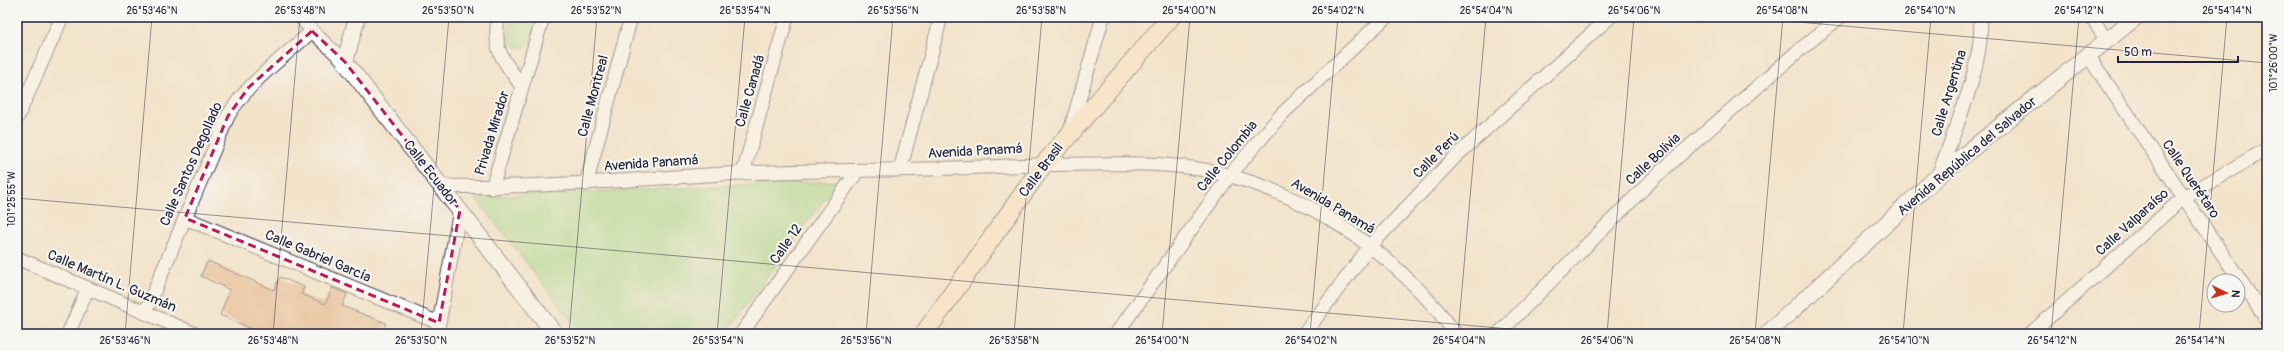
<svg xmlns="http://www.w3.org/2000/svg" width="2284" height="351" font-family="Pangolin,sans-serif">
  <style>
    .green { fill: #9fd98c; stroke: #607e64 }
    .building { fill: #dd9761 }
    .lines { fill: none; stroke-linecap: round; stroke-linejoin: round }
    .minor-casing { stroke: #413f51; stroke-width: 15 }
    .tertiary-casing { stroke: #413f51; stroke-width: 18 }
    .secondary-casing { stroke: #413f51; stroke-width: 20 }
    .minor { stroke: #fff; stroke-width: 13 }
    .tertiary { stroke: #fff; stroke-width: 16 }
    .secondary { stroke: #fee5c5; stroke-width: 18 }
    .marked { fill: none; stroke: #c2185b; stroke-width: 3; stroke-dasharray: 8 5; stroke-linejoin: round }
    .ticks { fill: none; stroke: #22223b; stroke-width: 1; stroke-opacity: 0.45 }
    .labels { text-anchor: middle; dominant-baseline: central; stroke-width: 4; stroke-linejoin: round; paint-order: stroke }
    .street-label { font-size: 14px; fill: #22223b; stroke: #f6f6f2 }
    .neatline { fill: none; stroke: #22223b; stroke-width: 1.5 }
    .ticks-label { font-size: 10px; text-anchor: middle; fill: #22223b }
  </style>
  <rect width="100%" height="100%" fill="#f6f6f2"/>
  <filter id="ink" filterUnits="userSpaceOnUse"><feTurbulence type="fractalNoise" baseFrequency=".025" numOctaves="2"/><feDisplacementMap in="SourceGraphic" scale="8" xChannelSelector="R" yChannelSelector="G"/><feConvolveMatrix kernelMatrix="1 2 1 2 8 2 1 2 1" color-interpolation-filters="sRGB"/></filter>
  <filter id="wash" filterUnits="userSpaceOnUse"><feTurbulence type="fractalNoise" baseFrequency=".012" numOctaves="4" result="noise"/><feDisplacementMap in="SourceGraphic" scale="16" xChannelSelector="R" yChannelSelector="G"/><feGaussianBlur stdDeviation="0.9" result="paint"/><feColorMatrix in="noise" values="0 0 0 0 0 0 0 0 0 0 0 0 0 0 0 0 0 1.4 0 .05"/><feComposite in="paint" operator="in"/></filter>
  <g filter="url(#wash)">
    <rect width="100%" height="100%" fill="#f3e3cb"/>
    <path class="green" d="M511,17H537L531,41L524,48L513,45L507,39Z
      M838,181L725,334H582L475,197Z"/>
    <g id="blocks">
      <path class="building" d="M208,261L274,290L280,277L304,287L301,294L325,304L332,288L347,294L342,306L386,323L381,334H263L220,315L230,290L201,276Z"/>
    </g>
  </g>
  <g filter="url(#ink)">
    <use href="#blocks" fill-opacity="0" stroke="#413f51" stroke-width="1"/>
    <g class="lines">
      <defs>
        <path id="minor" d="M301,17L312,31L345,62
          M498,17C493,54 503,58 522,87
          M2092,17L2107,42
          M2089,57L2267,320
          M17,118L62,17
          M1070,131L1103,17
          M900,170L941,17
          M743,173L787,17
          M1938,176C1953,134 1986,60 1980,17
          M586,184L631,17
          M441,186C542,189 641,178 742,173C814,170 886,171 957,168C1002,166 1047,164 1092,164C1139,163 1185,163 1231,176C1320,201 1401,259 1456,334
          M492,188L543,17
          M185,218L439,323
          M17,258L195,334
          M145,313L228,116C248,82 283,58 312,31
          M68,334L88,288
          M437,334L460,210
          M741,334L857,172
          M1116,334L1230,175L1282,114L1386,17
          M1304,334L1370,246L1456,156L1610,17
          M1498,334L1657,175L1797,52L1840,17
          M2030,334L2184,197L2267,149"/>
        <path id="tertiary" d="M357,17L345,62L555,334
          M1767,334L1938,176L2136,17"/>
        <path id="secondary" d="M924,334L1044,164L1171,17"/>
      </defs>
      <use href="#minor" class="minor-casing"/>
      <use href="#tertiary" class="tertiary-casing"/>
      <use href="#secondary" class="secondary-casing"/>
      <use href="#minor" class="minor"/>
      <use href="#tertiary" class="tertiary"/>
      <use href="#secondary" class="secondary"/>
    </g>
  </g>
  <path d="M0 0H2284V351H0ZM312,31L345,62L460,210L439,323L185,218L228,116L249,87Z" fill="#f3e3cb" fill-opacity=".55" fill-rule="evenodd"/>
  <path class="marked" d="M312,31L345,62L460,210L439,323L185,218L228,116L249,87Z"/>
  <path class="ticks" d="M1741,17L2267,63M17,198L1567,334M125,334L152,17M273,334L300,17M421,334L449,17M569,334L597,17M717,334L745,17M866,334L893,17M1014,334L1042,17M1162,334L1190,17M1310,334L1338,17M1458,334L1486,17M1607,334L1634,17M1755,334L1783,17M1903,334L1931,17M2051,334L2079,17M2199,334L2227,17"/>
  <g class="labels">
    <g class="street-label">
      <text transform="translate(750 91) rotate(-74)">Calle Canadá</text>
      <text transform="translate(1949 93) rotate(-73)">Calle Argentina</text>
      <text transform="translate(593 96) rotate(-75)">Calle Montreal</text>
      <text transform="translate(492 133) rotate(-73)">Privada Mirador</text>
      <text transform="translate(975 151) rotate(-3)">Avenida Panamá</text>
      <text transform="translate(1436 155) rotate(-45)">Calle Perú</text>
      <text transform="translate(1227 156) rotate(-51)">Calle Colombia</text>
      <text transform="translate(1967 156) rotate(-40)">Avenida República del Salvador</text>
      <text transform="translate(1653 159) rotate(-43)">Calle Bolivia</text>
      <text transform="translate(651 163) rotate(-4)">Avenida Panamá</text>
      <text transform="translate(191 164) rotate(-66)">Calle Santos Degollado</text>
      <text transform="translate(1041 170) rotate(-53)">Calle Brasil</text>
      <text transform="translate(431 173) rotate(52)">Calle Ecuador</text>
      <text transform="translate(2191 179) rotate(56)">Calle Querétaro</text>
      <text transform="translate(1333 206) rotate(31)">Avenida Panamá</text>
      <text transform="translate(2132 222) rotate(-42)">Calle Valparaíso</text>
      <text transform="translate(786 244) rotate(-55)">Calle 12</text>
      <text transform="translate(318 256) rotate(23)">Calle Gabriel García</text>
      <text transform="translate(112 281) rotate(23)">Calle Martín L. Guzmán</text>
    </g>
  </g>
  <rect width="2284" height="351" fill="none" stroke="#f6f6f2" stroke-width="44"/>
  <g transform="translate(2226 293) rotate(95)"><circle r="19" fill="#f6f6f2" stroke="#a1a1a9"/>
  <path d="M0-3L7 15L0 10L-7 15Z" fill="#c8321e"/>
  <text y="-6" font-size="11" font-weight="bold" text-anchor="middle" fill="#22223b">N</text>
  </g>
  <path d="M2118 56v6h120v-6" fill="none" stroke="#22223b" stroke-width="2"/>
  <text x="2124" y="56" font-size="12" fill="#22223b" stroke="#f6f6f2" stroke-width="3" paint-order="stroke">50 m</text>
  <rect x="22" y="22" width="2240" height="307" class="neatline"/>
  <g class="ticks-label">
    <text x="152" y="14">26°53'46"N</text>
    <text x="300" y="14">26°53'48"N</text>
    <text x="448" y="14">26°53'50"N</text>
    <text x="596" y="14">26°53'52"N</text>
    <text x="745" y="14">26°53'54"N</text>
    <text x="893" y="14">26°53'56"N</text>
    <text x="1041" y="14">26°53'58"N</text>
    <text x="1189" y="14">26°54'00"N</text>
    <text x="1338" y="14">26°54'02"N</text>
    <text x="1486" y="14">26°54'04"N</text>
    <text x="1634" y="14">26°54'06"N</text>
    <text x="1782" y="14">26°54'08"N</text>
    <text x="1930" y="14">26°54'10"N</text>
    <text x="2079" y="14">26°54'12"N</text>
    <text x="2227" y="14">26°54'14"N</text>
    <text transform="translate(2273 63) rotate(-90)" y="4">101°26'00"W</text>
    <text transform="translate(11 199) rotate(-90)" y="4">101°25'55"W</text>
    <text x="125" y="344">26°53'46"N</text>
    <text x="273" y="344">26°53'48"N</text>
    <text x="421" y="344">26°53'50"N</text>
    <text x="570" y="344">26°53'52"N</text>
    <text x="718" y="344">26°53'54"N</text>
    <text x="866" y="344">26°53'56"N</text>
    <text x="1014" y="344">26°53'58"N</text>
    <text x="1162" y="344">26°54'00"N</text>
    <text x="1311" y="344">26°54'02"N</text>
    <text x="1459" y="344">26°54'04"N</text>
    <text x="1607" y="344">26°54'06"N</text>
    <text x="1755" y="344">26°54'08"N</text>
    <text x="1904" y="344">26°54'10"N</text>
    <text x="2052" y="344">26°54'12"N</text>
    <text x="2200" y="344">26°54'14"N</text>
  </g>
</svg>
